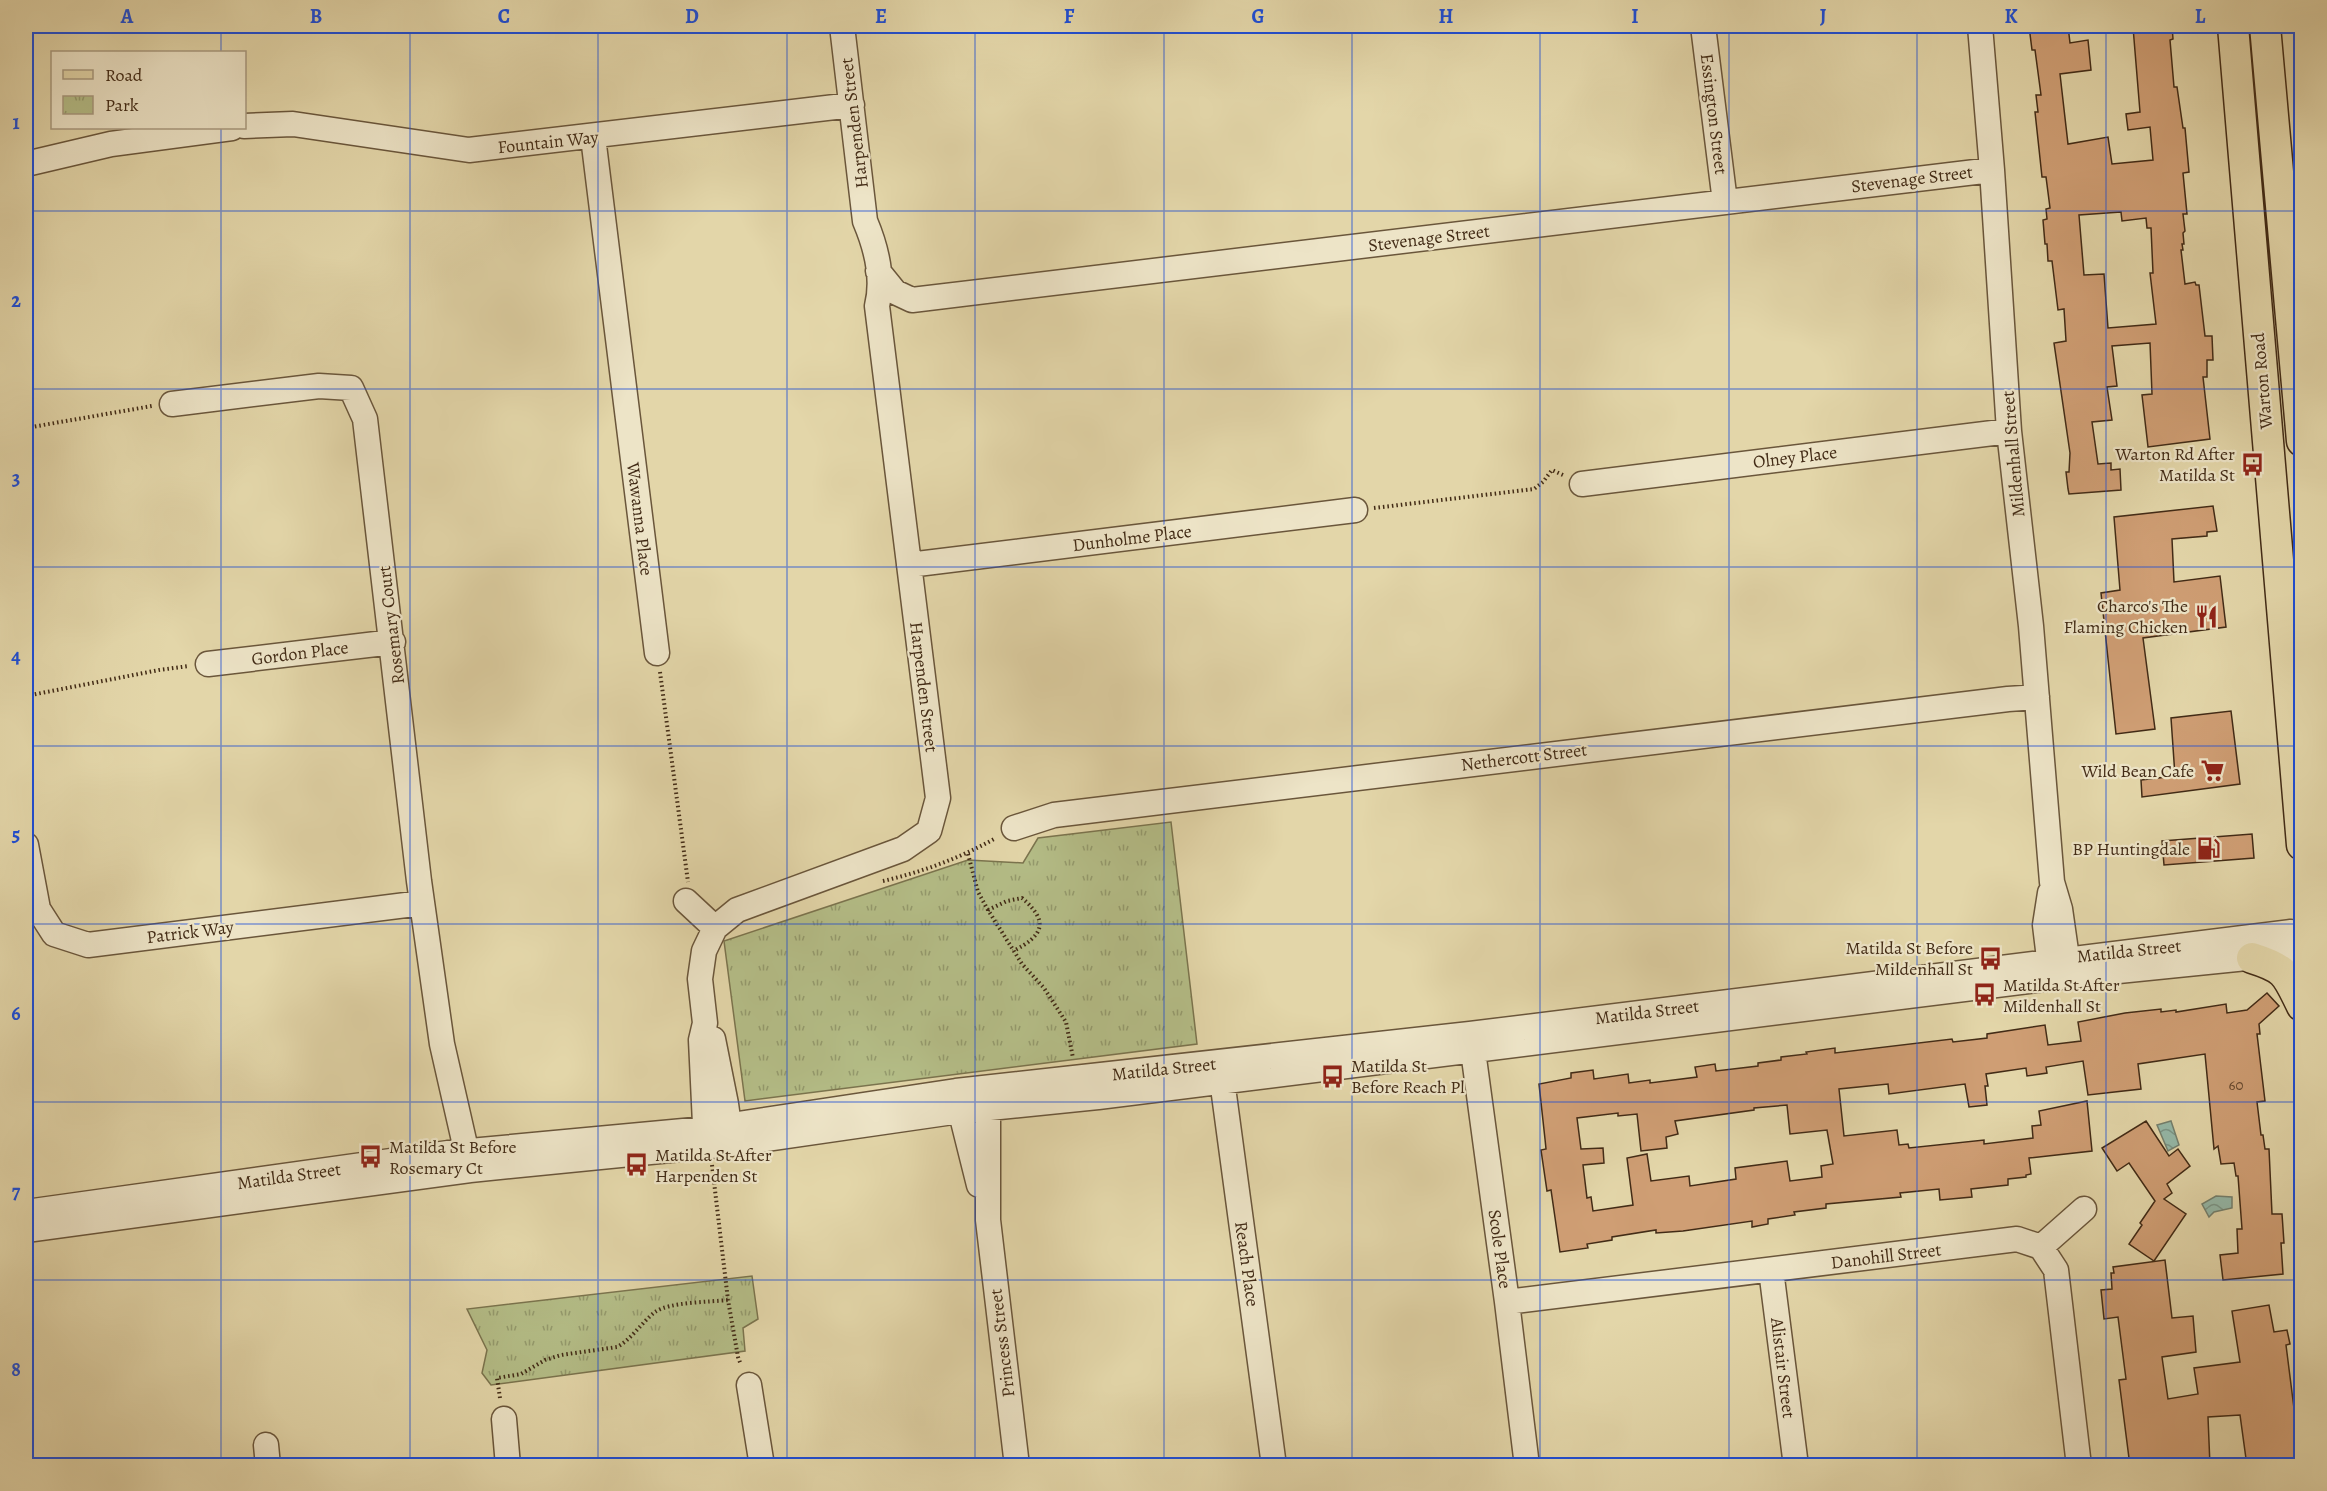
<svg xmlns="http://www.w3.org/2000/svg" width="2327" height="1491" font-family="Alegreya,serif">
  <style>
    .park { fill: url(#park-tufts); stroke: #7b744e; stroke-width: 1.5 }
    .water { fill: url(#water-waves); stroke: #74806e; stroke-width: 1.5 }
    .building { fill: #cf9e74; stroke: #422b16; stroke-width: 1.5; fill-rule: evenodd }
    .lines { fill: none; stroke-linecap: round; stroke-linejoin: round }
    .minor-casing { stroke: #6a563b; stroke-width: 27 }
    .major-casing { stroke: #422b16; stroke-width: 33 }
    .path { stroke: #422b16; stroke-width: 4; stroke-dasharray: 1.5 3; stroke-linecap: butt }
    .minor { stroke: #ede4c7; stroke-width: 24 }
    .major { stroke: #e3d6a9; stroke-width: 30 }
    .grid { fill: none; stroke: #1d4ed8; stroke-width: 1.5; stroke-opacity: 0.55 }
    .labels { text-anchor: middle; dominant-baseline: central; stroke-width: 4.5; stroke-linejoin: round; paint-order: stroke }
    .number-label { font-size: 15px; fill: #65482e }
    .street-label { font-size: 18px; fill: #422b16; stroke: #ede4c7 }
    .poi-label { font-size: 18px; fill: #422b16; stroke: #ede4c7; text-anchor: end }
    .neatline { fill: none; stroke: #1d4ed8; stroke-width: 2 }
    .grid-label { font-size: 20px; text-anchor: middle; font-weight: bold; fill: #1d4ed8 }
  </style>
  <defs>
    <pattern id="park-tufts" width="24" height="20" patternUnits="userSpaceOnUse" patternTransform="scale(1.5)"><rect width="24" height="20" fill="#b4bd87"/><path d="M3 7l-1-3M5 7V3M7 7l1-3M15 17l-1-3M17 17v-4M19 17l1-3" fill="none" stroke="#949a6d"/></pattern>
    <pattern id="water-waves" width="16" height="10" patternUnits="userSpaceOnUse" patternTransform="scale(1.5)"><rect width="16" height="10" fill="#95b9a9"/><path d="M0 5q4-4 8 0t8 0" fill="none" stroke="#7b9789"/></pattern>
  </defs>
  <rect width="100%" height="100%" fill="#e3d6a9"/>
  <filter id="stains"><feTurbulence type="fractalNoise" baseFrequency=".00333" numOctaves="4"/><feColorMatrix values="0 0 0 0 .2 0 0 0 0 .09 0 0 0 0 .02 0 0 0 .5 -.17"/></filter>
  <radialGradient id="worn" r=".72"><stop offset=".6" stop-color="#630" stop-opacity="0"/><stop offset="1" stop-color="#630" stop-opacity=".3"/></radialGradient>
  <path class="park" d="M1171,822L1197,1044L745,1101L724,941L968,860L1023,863L1038,838Z
    M752,1276L758,1319L743,1328L745,1351L491,1385L482,1373L487,1350L467,1309Z"/>
  <path class="water" d="M2171,1121L2179,1145L2168,1151L2157,1125Z
    M2216,1196L2232,1197V1208L2214,1212L2209,1217L2202,1204Z"/>
  <path class="building" d="M2029,26H2068L2070,43L2088,40L2091,70L2060,74L2068,144L2108,137L2112,164L2153,160L2150,127L2128,130L2126,114L2140,112L2133,27L2172,26L2173,39L2170,40L2174,87H2177L2183,128H2185L2189,172L2183,173L2187,214H2183L2185,231L2183,233L2184,244H2182L2183,250H2181L2185,284L2195,282L2196,285H2199L2205,336H2212L2213,360H2207V377H2203L2210,439L2148,447L2142,395L2152,394L2150,343L2112,346L2117,386L2107,387L2112,420L2092,422L2098,464L2111,463V470L2120,469L2121,490L2069,494L2068,489L2066,472H2069L2070,453L2054,343L2066,341L2064,309L2058,310L2052,261H2048L2047,244H2045L2043,220L2047,219L2046,209L2050,208L2046,177H2042L2039,149L2035,112H2038L2036,95H2041L2035,50H2032ZM2121,212L2122,221L2146,218L2147,228H2151L2153,273H2150L2156,324L2108,328L2104,274L2084,275L2079,215Z
    M2213,506L2217,531L2207,532V536L2172,539L2174,582L2220,576L2226,627L2143,638L2155,729L2116,734L2101,593L2120,590L2114,517Z
    M2231,711L2240,784L2142,797L2141,780L2175,776L2171,718Z
    M2252,834L2254,858L2164,865L2162,841Z
    M2267,993L2279,1006L2259,1024L2260,1034H2257L2265,1101L2257,1102L2261,1135H2263L2265,1149H2269L2272,1214H2282L2284,1243H2281L2283,1274L2223,1280L2220,1255L2238,1253L2237,1229H2242L2238,1176H2236L2234,1163L2221,1164L2218,1146L2214,1149L2205,1054L2138,1064L2141,1089L2088,1095L2083,1061L2046,1067L2047,1073L2027,1076L2026,1068L1986,1074L1988,1086H1985L1987,1105L1969,1107L1965,1084L1889,1094L1888,1084L1839,1089L1844,1136L1897,1130L1899,1145L1908,1144L1909,1148L1984,1140V1144L2033,1138L2032,1126L2041,1125L2039,1111L2087,1101L2092,1151L2029,1158L2031,1174L2026,1175V1177L2008,1179V1185L1971,1189L1972,1197L1940,1200L1939,1189L1900,1193L1901,1197L1826,1204V1208L1794,1212L1795,1215L1768,1219V1224L1752,1227V1221L1683,1231L1656,1233V1230L1612,1237V1240L1587,1244L1588,1248L1560,1252L1551,1190L1547,1191L1541,1150L1546,1149L1545,1139L1539,1084L1571,1078V1073L1593,1070L1594,1079L1628,1074L1629,1083L1650,1080V1083L1697,1077L1695,1067L1715,1064L1716,1071L1758,1066V1063L1781,1060V1057L1807,1054L1806,1052L1835,1048V1053L1952,1039L1953,1042L1987,1038V1034L2045,1025L2048,1045L2081,1041L2078,1022L2125,1013L2161,1009V1012L2176,1010V1012L2226,1004L2227,1013L2247,1010ZM1787,1105L1790,1134L1827,1130L1833,1164L1821,1166L1822,1177L1790,1181L1787,1161L1735,1168L1736,1179L1690,1186L1689,1176L1651,1181L1647,1154L1627,1158L1633,1205L1593,1211L1591,1197L1587,1198L1583,1165L1604,1163L1603,1148L1581,1149L1577,1118L1618,1113V1116L1637,1114L1641,1151L1667,1148L1666,1137L1678,1134L1675,1121L1754,1110V1108Z
    M2146,1121L2169,1156L2178,1149L2190,1166L2167,1184L2172,1193L2164,1199L2186,1214L2154,1261L2129,1244L2142,1225L2140,1223L2155,1201L2129,1163L2117,1171L2102,1148Z
    M2165,1260L2172,1318L2193,1316L2196,1352L2162,1357L2168,1399L2198,1394L2194,1368L2240,1362L2232,1311L2269,1305L2274,1332L2287,1330L2290,1344L2286,1345L2301,1464L2247,1466L2240,1415L2208,1417L2210,1466H2130L2119,1380L2126,1379L2118,1317L2104,1319L2101,1290L2112,1289L2111,1273H2114L2113,1267Z"/>
  <g class="lines">
    <defs>
      <path id="minor" d="M1703,26L1725,202
        M1980,26L1992,170L2009,431L2031,626L2052,882L2060,909L2069,972
        M244,126L293,124L469,150L852,105
        M593,137L657,653
        M26,164L111,144L232,128
        M878,271L895,292L912,300L1992,170
        M172,404L319,386L351,388L365,419L419,881L442,1044L470,1167
        M1582,484L2009,431
        M909,565L1355,510
        M208,664L393,642
        M1014,828L1054,815L2008,699L2037,697
        M26,845L38,909L54,934L88,945L422,903
        M2050,893L2045,925L2051,975
        M686,901L715,928
        M1471,1036L1507,1302L1527,1466
        M713,1039L726,1104L731,1140
        M1220,1065L1274,1466
        M986,1092L988,1108V1220L1017,1466
        M957,1097L979,1185
        M706,1145L701,1040L705,1023L700,979L704,951L715,928L737,910L903,849L929,831L938,798L877,306C884,278 876,247 865,221L842,26
        M26,1212L448,1153L705,1129L956,1091L1470,1034L2291,932L2302,938
        M26,1230L470,1170L731,1144L960,1111L1098,1097L2069,976L2286,954L2302,948
        M2041,1247L2084,1209
        M1771,1270L1796,1466
        M1507,1302L2017,1239L2041,1247L2056,1270L2079,1466
        M749,1385L762,1466
        M504,1419L508,1466
        M266,1445L268,1466"/>
      <path id="major" d="M2233,26L2302,845
        M2265,26L2302,441
        M2252,958C2287,969 2286,974 2302,1006"/>
    </defs>
    <use href="#minor" class="minor-casing"/>
    <use href="#major" class="major-casing"/>
    <path class="path" d="M26,428L152,406
      M1374,508L1534,489L1543,482L1552,470L1563,475
      M660,672L688,882
      M26,696L159,670L189,666
      M968,854L978,892L988,910L1022,964L1044,988L1066,1022L1073,1058
      M883,881C922,872 960,858 996,838
      M988,910L1007,901L1022,898C1050,922 1043,936 1013,951
      M712,1165L728,1300L738,1357L741,1365
      M500,1398L497,1378L521,1374L545,1360L561,1355L617,1347C632,1339 641,1323 655,1312C669,1302 710,1302 728,1300"/>
    <use href="#minor" class="minor"/>
    <use href="#major" class="major"/>
  </g>
  <path class="grid" d="M221,26V52M410,26V1466M598,26V1466M787,26V1466M975,26V1466M1164,26V1466M1352,26V1466M1540,26V1466M1729,26V1466M1917,26V1466M2106,26V1466M221,128V1466M26,211H2302M26,389H2302M26,567H2302M26,746H2302M26,924H2302M26,1102H2302M26,1280H2302"/>
  <defs>
    <symbol id="bus-bare" viewBox="-9 -9 18 18"><path d="M-5-6H5V4H4V6H2V4H-2V6H-4V4H-5ZM-3.5-4V0h7V-4ZM-3.5 1.2v1.5H-2V1.2ZM2 1.2v1.5H3.5V1.2Z" fill="#8f2418" stroke="#ede4c7" stroke-width="2.5" paint-order="stroke"/></symbol>
    <symbol id="restaurant-bare" viewBox="-9 -9 18 18"><path d="M-5-6h1v4h1v-4h1v4h1v-4h1v5L-1.5 .5V6h-2V.5L-5-1ZM5-6V6H3V1.5H1.5Q1.5-4 5-6Z" fill="#8f2418" stroke="#ede4c7" stroke-width="2.5" paint-order="stroke"/></symbol>
    <symbol id="supermarket-bare" viewBox="-9 -9 18 18"><path d="M-6-5.5h2.5l.6 2H6L4.5 2H-2.5L-4.4-4H-6ZM-1.5 3.2a1.3 1.3 0 1 0 .1 0ZM3 3.2a1.3 1.3 0 1 0 .1 0Z" fill="#8f2418" stroke="#ede4c7" stroke-width="2.5" paint-order="stroke"/></symbol>
    <symbol id="fuel-bare" viewBox="-9 -9 18 18"><path d="M-5.5-6h7V0h2V4h1.3V-2.5L3-4.5l.8-.8L6-3V5H2.5V1h-1V6h-7ZM-4.2-4.7v3.2H.2V-4.7Z" fill="#8f2418" stroke="#ede4c7" stroke-width="2.5" paint-order="stroke"/></symbol>
  </defs>
  <g fill-rule="evenodd">
    <use href="#bus-bare" x="2236" y="448" width="33" height="33"/>
    <use href="#restaurant-bare" x="2190" y="600" width="33" height="33"/>
    <use href="#supermarket-bare" x="2196" y="754" width="33" height="33"/>
    <use href="#fuel-bare" x="2192" y="832" width="33" height="33"/>
    <use href="#bus-bare" x="1974" y="942" width="33" height="33"/>
    <use href="#bus-bare" x="1968" y="978" width="33" height="33"/>
    <use href="#bus-bare" x="1316" y="1060" width="33" height="33"/>
    <use href="#bus-bare" x="354" y="1140" width="33" height="33"/>
    <use href="#bus-bare" x="620" y="1148" width="33" height="33"/>
  </g>
  <g class="labels">
    <g class="number-label">
      <text x="2236" y="1085">60</text>
    </g>
    <g class="street-label">
      <text transform="translate(1714 114) rotate(83)">Essington Street</text>
      <text transform="translate(854 123) rotate(-97)">Harpenden Street</text>
      <text transform="translate(548 142) rotate(-6)">Fountain Way</text>
      <text transform="translate(1912 179) rotate(-7)">Stevenage Street</text>
      <text transform="translate(1429 238) rotate(-7)">Stevenage Street</text>
      <text transform="translate(2262 381) rotate(-95)">Warton Road</text>
      <text transform="translate(2013 454) rotate(-95)">Mildenhall Street</text>
      <text transform="translate(1795 457) rotate(-7)">Olney Place</text>
      <text transform="translate(640 519) rotate(83)">Wawanna Place</text>
      <text transform="translate(1132 538) rotate(-7)">Dunholme Place</text>
      <text transform="translate(391 625) rotate(-97)">Rosemary Court</text>
      <text transform="translate(300 653) rotate(-7)">Gordon Place</text>
      <text transform="translate(924 687) rotate(83)">Harpenden Street</text>
      <text transform="translate(1524 757) rotate(-7)">Nethercott Street</text>
      <text transform="translate(190 932) rotate(-7)">Patrick Way</text>
      <text transform="translate(2129 951) rotate(-6)">Matilda Street</text>
      <text transform="translate(1647 1012) rotate(-7)">Matilda Street</text>
      <text transform="translate(1164 1069) rotate(-6)">Matilda Street</text>
      <text transform="translate(289 1176) rotate(-8)">Matilda Street</text>
      <text transform="translate(1500 1249) rotate(82)">Scole Place</text>
      <text transform="translate(1886 1256) rotate(-7)">Danohill Street</text>
      <text transform="translate(1247 1264) rotate(82)">Reach Place</text>
      <text transform="translate(1002 1343) rotate(-97)">Princess Street</text>
      <text transform="translate(1783 1368) rotate(83)">Alistair Street</text>
    </g>
    <g class="poi-label">
      <text x="2235" y="454">Warton Rd After<tspan x="2235" dy="21">Matilda St</tspan></text>
      <text x="2188" y="606">Charco's The<tspan x="2188" dy="21">Flaming Chicken</tspan></text>
      <text x="2194" y="771">Wild Bean Cafe</text>
      <text x="2190" y="849">BP Huntingdale</text>
      <text x="1973" y="948">Matilda St Before<tspan x="1973" dy="21">Mildenhall St</tspan></text>
      <text x="2003" y="985" text-anchor="start">Matilda St After<tspan x="2003" dy="21">Mildenhall St</tspan></text>
      <text x="1351" y="1066" text-anchor="start">Matilda St<tspan x="1351" dy="21">Before Reach Pl</tspan></text>
      <text x="389" y="1147" text-anchor="start">Matilda St Before<tspan x="389" dy="21">Rosemary Ct</tspan></text>
      <text x="655" y="1155" text-anchor="start">Matilda St After<tspan x="655" dy="21">Harpenden St</tspan></text>
    </g>
  </g>
  <rect width="2327" height="1491" fill="none" stroke="#e3d6a9" stroke-width="66"/>
  <rect x="51" y="51" width="195" height="78" fill="#ede4c7" stroke="#a99a80" stroke-width="1.5"/>
  <rect x="63" y="70" width="30" height="9" fill="#e3d6a9" stroke="#a99a80" stroke-width="1.5"/>
  <text x="105" y="81" font-size="18" fill="#422b16">Road</text>
  <rect x="63" y="96" width="30" height="18" fill="url(#park-tufts)" stroke="#a99a80" stroke-width="1.5"/>
  <text x="105" y="111" font-size="18" fill="#422b16">Park</text>
  <rect x="33" y="33" width="2261" height="1425" class="neatline"/>
  <g class="grid-label">
    <text x="127" y="23">A</text>
    <text x="316" y="23">B</text>
    <text x="504" y="23">C</text>
    <text x="692" y="23">D</text>
    <text x="881" y="23">E</text>
    <text x="1069" y="23">F</text>
    <text x="1258" y="23">G</text>
    <text x="1446" y="23">H</text>
    <text x="1635" y="23">I</text>
    <text x="1823" y="23">J</text>
    <text x="2011" y="23">K</text>
    <text x="2200" y="23">L</text>
    <text x="16" y="129">1</text>
    <text x="16" y="307">2</text>
    <text x="16" y="485">3</text>
    <text x="16" y="663">4</text>
    <text x="16" y="841">5</text>
    <text x="16" y="1020">6</text>
    <text x="16" y="1198">7</text>
    <text x="16" y="1376">8</text>
  </g>
  <rect width="100%" height="100%" filter="url(#stains)"/>
  <rect width="100%" height="100%" fill="url(#worn)"/>
</svg>
